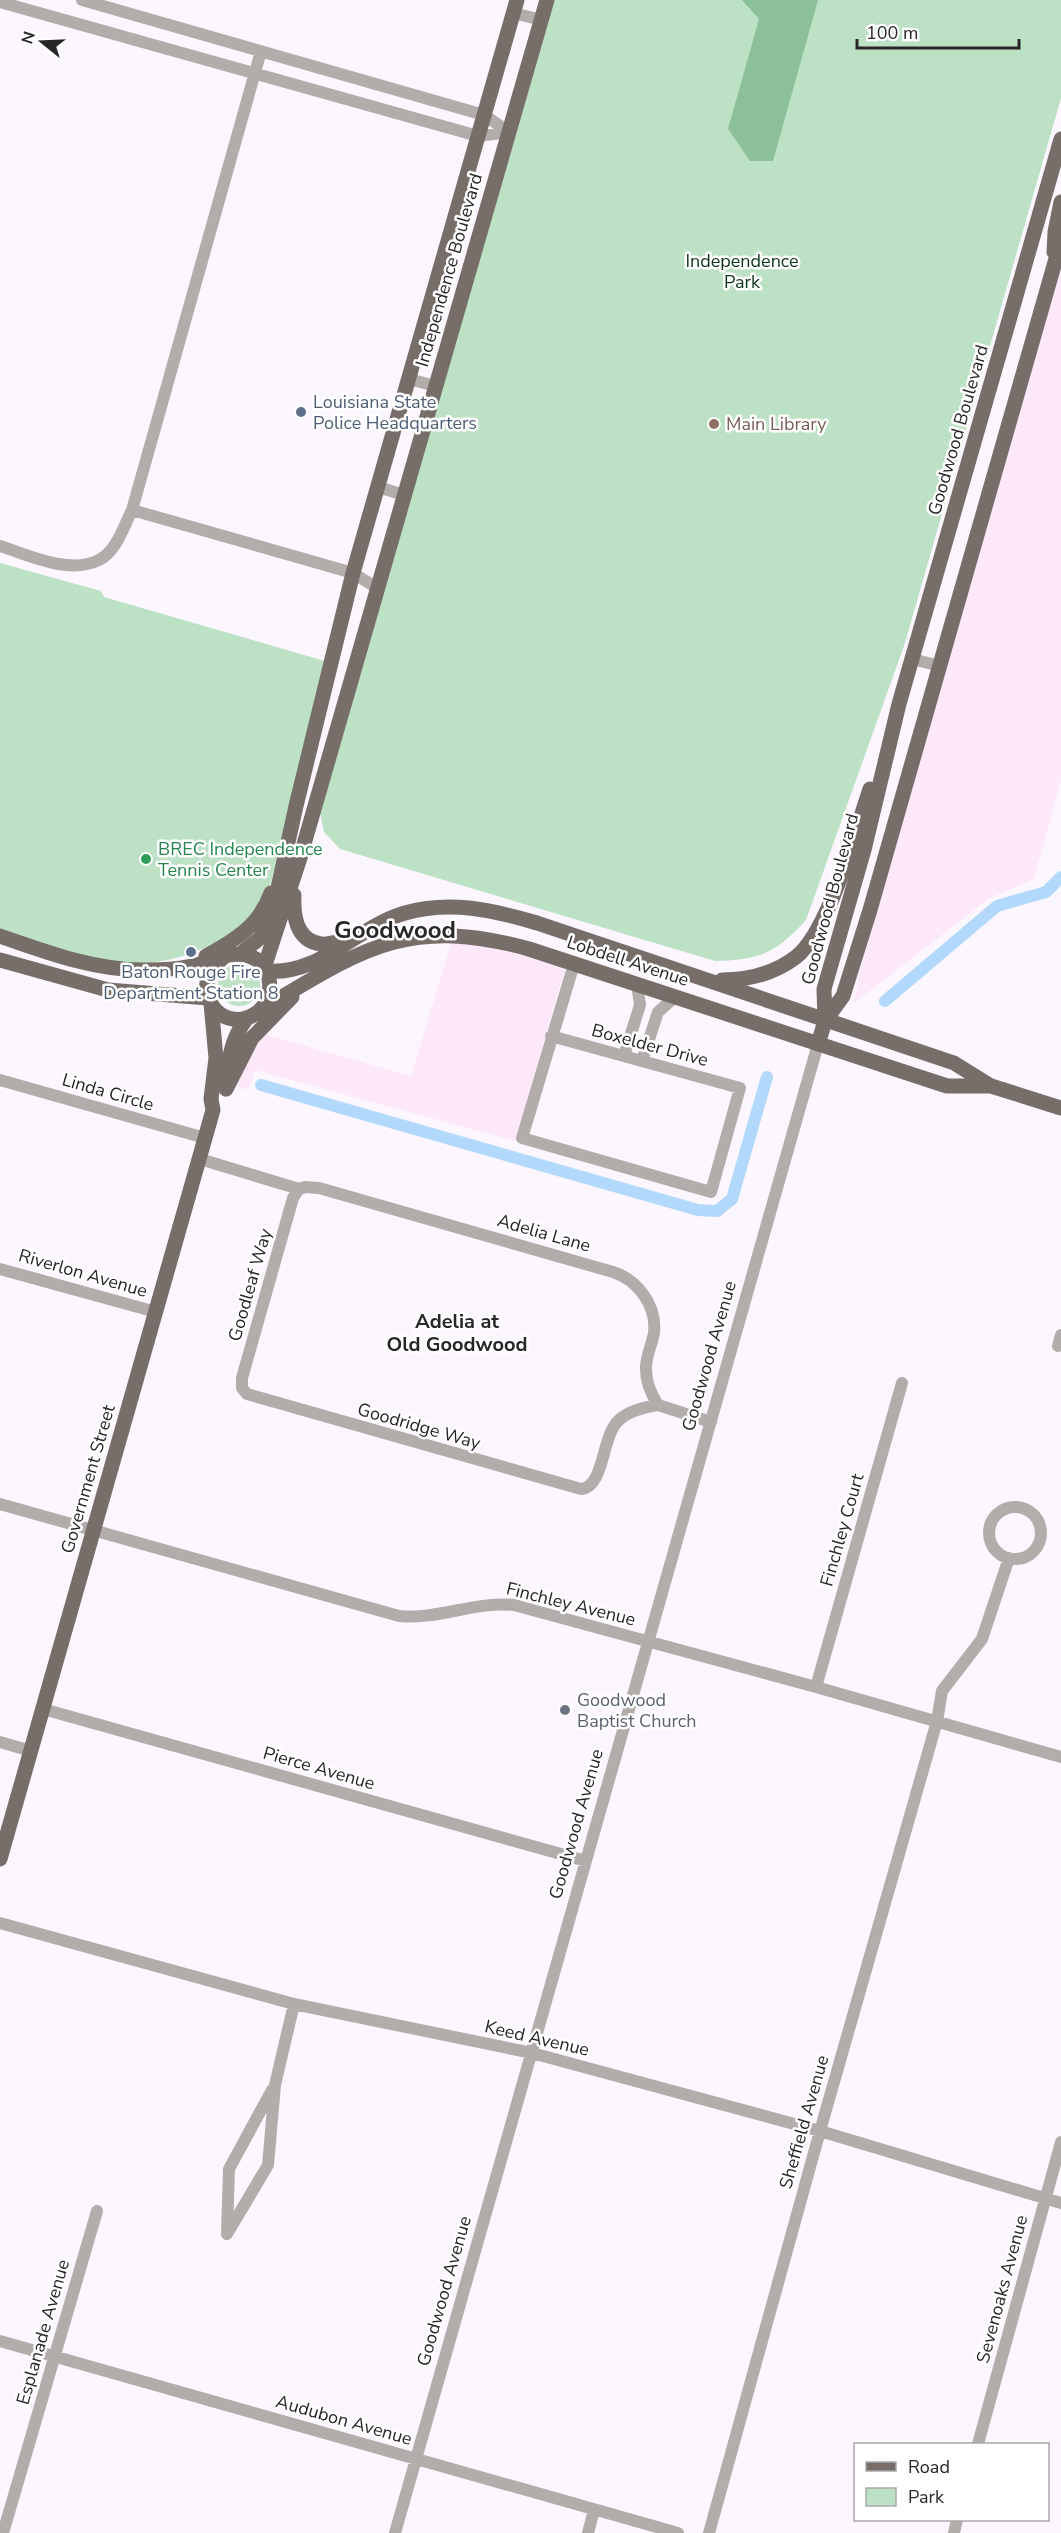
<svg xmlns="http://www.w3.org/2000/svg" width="1061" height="2533" font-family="'Nunito Sans',sans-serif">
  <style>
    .commercial { fill: #fce8f8 }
    .green { fill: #bce1c5 }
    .forest { fill: #8cc099 }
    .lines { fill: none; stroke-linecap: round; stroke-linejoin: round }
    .canal { stroke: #b2d9fb; stroke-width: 12 }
    .minor { stroke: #b2adaa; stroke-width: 12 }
    .major { stroke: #776e69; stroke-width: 15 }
    .service-dot { fill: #5c6f8a; stroke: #fff; stroke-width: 2 }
    .education-dot { fill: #8d6e63; stroke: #fff; stroke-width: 2 }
    .leisure-dot { fill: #2e9e5b; stroke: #fff; stroke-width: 2 }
    .worship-dot { fill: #6b7280; stroke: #fff; stroke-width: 2 }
    .labels { text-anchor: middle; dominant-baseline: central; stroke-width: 5; stroke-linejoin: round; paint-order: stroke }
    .park-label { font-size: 18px; fill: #0b341a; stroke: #fff }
    .street-label { font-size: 18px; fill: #29262a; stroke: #fff }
    .service-label { font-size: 18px; fill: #4e5e75; stroke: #fff; text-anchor: start }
    .education-label { font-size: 18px; fill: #785e54; stroke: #fff; text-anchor: start }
    .leisure-label { font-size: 18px; fill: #27864d; stroke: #fff; text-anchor: start }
    .worship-label { font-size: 18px; fill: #5b616d; stroke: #fff; text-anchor: start }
    .neighbourhood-label { font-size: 20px; font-weight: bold; fill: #29262a; stroke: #fff }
    .district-label { font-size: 24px; font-weight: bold; fill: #29262a; stroke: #fff }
  </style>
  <rect width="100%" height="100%" fill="#fcf6ff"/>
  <path class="commercial" d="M1061,259V781L1034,879L988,899L853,1004L867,940Z
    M452,940L511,950L565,968L515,1141L259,1071H254L249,1090L235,1086L263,1034L411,1076Z"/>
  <path class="green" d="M548,0H1061V98L905,643L806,920C776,953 760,960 715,961L340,849L324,832L320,813Z
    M0,563L101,591L104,597L325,661L271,883C246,945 169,970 106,963C94,961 82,956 70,953C47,946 23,939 0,932Z
    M218 985a21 21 0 1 1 42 0a21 21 0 1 1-42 0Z"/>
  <path class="forest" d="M742,0H818L773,161H750L728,129L759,19Z"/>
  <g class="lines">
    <path class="canal" d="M885,1001L997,906L1046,892L1061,877
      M261,1085L698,1210L717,1211L732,1199L767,1077"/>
    <path class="minor" d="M0,2L478,136L509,132L484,115L82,0
      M513,13L542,20
      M409,379L435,386
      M378,487L404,495
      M132,510L353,573L377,588
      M0,546C29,555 69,575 99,560C116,552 124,526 132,510L261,51
      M912,659L940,666
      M551,1036L740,1088L711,1192L522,1138L574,964
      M624,1056L640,1005L637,984
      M642,1061L658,1012L675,997
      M0,1080L205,1138
      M200,1159L299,1189L305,1187L319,1188L613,1272C638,1280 657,1306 654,1333C652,1345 645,1358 646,1370C646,1383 651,1394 658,1405C645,1407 629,1411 619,1420C601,1436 605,1487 581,1489L247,1394L242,1388V1378L293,1198L299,1189
      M0,1269L156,1312
      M1058,1346L1061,1335
      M658,1405L711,1422
      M0,1504L399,1616C438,1620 475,1601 514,1605L816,1687L1061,1757
      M989 1533a26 26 0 1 1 52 0a26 26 0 1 1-52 0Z
      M816,1687L902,1383
      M43,1709L586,1861
      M0,1742L31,1751
      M0,1923L294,2004L532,2053L820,2131L1061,2203
      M227,2232L229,2169L272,2090
      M227,2234L268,2165L275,2085L294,2004
      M0,2341L678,2533
      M978,2444L1061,2142
      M3,2533L97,2211
      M395,2533L818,1044
      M588,2533L594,2510
      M709,2533L820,2131L937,1721L942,1691L982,1639L1009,1558
      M954,2533L957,2520"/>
    <path class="major" d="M1054,252L1055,232L1061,202
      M294,895C293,915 296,941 321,944C329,945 337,941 345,941
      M0,936C46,952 96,971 146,970C161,970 177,969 192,966C210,962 230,950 249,956C275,964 276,1001 255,1014C221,1036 184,987 224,957
      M240,954L260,938L272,915L296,806L353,573L517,0
      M206,956C234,941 260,925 271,893
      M0,960L108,990L208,998
      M264,968L300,858L547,0
      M266,971C320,976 356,927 405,913C450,900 493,910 537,923L954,1063L991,1086L1061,1108
      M722,980C748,980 775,973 796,957C829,931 856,830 870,789
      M260,1010C361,950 407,915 529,949L947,1086H991
      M825,1021L843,996L870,910L1061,241
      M818,1044L825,1021L824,989L864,850L899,704L1061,139
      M226,1084C229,1058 231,1039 247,1018
      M226,1089L252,1038L292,997
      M0,1859L213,1110L211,1099L216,1058L211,1003"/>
  </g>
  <g class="service-dot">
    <circle cx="301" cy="412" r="6"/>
    <circle cx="191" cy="952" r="6"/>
  </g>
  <circle class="education-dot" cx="714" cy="424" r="6"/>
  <circle class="leisure-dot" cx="146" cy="859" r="6"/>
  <circle class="worship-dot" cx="565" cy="1710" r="6"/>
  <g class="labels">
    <g class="park-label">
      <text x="742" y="261">Independence<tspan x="742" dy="21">Park</tspan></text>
    </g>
    <g class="street-label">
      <text transform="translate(449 270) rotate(-74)">Independence Boulevard</text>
      <text transform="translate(958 430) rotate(-74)">Goodwood Boulevard</text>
      <text transform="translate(830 899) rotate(-75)">Goodwood Boulevard</text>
      <text transform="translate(628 961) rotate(18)">Lobdell Avenue</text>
      <text transform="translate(650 1045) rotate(15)">Boxelder Drive</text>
      <text transform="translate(108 1092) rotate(16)">Linda Circle</text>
      <text transform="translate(544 1233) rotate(16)">Adelia Lane</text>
      <text transform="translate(83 1273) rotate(16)">Riverlon Avenue</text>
      <text transform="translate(250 1285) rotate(-74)">Goodleaf Way</text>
      <text transform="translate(709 1356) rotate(-74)">Goodwood Avenue</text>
      <text transform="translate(419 1426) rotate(16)">Goodridge Way</text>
      <text transform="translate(88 1479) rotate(-74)">Government Street</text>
      <text transform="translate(842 1530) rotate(-74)">Finchley Court</text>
      <text transform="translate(571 1604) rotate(14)">Finchley Avenue</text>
      <text transform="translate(319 1768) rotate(16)">Pierce Avenue</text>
      <text transform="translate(576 1824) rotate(-74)">Goodwood Avenue</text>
      <text transform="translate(537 2038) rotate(13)">Keed Avenue</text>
      <text transform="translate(804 2122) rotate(-74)">Sheffield Avenue</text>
      <text transform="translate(1002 2289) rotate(-75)">Sevenoaks Avenue</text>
      <text transform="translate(444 2291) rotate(-74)">Goodwood Avenue</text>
      <text transform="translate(43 2332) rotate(-74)">Esplanade Avenue</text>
      <text transform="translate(344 2420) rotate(16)">Audubon Avenue</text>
    </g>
    <g class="service-label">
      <text x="313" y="402">Louisiana State<tspan x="313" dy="21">Police Headquarters</tspan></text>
      <text x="191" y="972" text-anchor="middle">Baton Rouge Fire<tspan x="191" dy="21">Department Station 8</tspan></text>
    </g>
    <g class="education-label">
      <text x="726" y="424">Main Library</text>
    </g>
    <g class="leisure-label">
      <text x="158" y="849">BREC Independence<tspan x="158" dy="21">Tennis Center</tspan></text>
    </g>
    <g class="worship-label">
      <text x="577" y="1700">Goodwood<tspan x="577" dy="21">Baptist Church</tspan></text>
    </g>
    <g class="neighbourhood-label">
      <text x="457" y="1321">Adelia at<tspan x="457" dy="23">Old Goodwood</tspan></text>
    </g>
    <g class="district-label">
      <text x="395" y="930">Goodwood</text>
    </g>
  </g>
  <rect x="854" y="2443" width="195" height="78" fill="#ffffff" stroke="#a9a8aa" stroke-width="1.5"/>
  <rect x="866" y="2462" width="30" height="9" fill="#776e69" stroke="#a9a8aa" stroke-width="1.5"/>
  <text x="908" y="2473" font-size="18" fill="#29262a">Road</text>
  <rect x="866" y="2488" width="30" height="18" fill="#bce1c5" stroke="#a9a8aa" stroke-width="1.5"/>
  <text x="908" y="2503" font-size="18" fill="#29262a">Park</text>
  <g transform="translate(42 42) rotate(288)" stroke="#ffffff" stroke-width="4.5" paint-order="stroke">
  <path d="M0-4.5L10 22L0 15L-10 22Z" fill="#29262a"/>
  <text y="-9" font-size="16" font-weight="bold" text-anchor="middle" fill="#29262a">N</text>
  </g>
  <path d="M857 39v9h162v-9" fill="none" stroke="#29262a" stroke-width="3"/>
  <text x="866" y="39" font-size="18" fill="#29262a" stroke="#ffffff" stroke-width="4.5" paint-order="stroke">100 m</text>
</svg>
